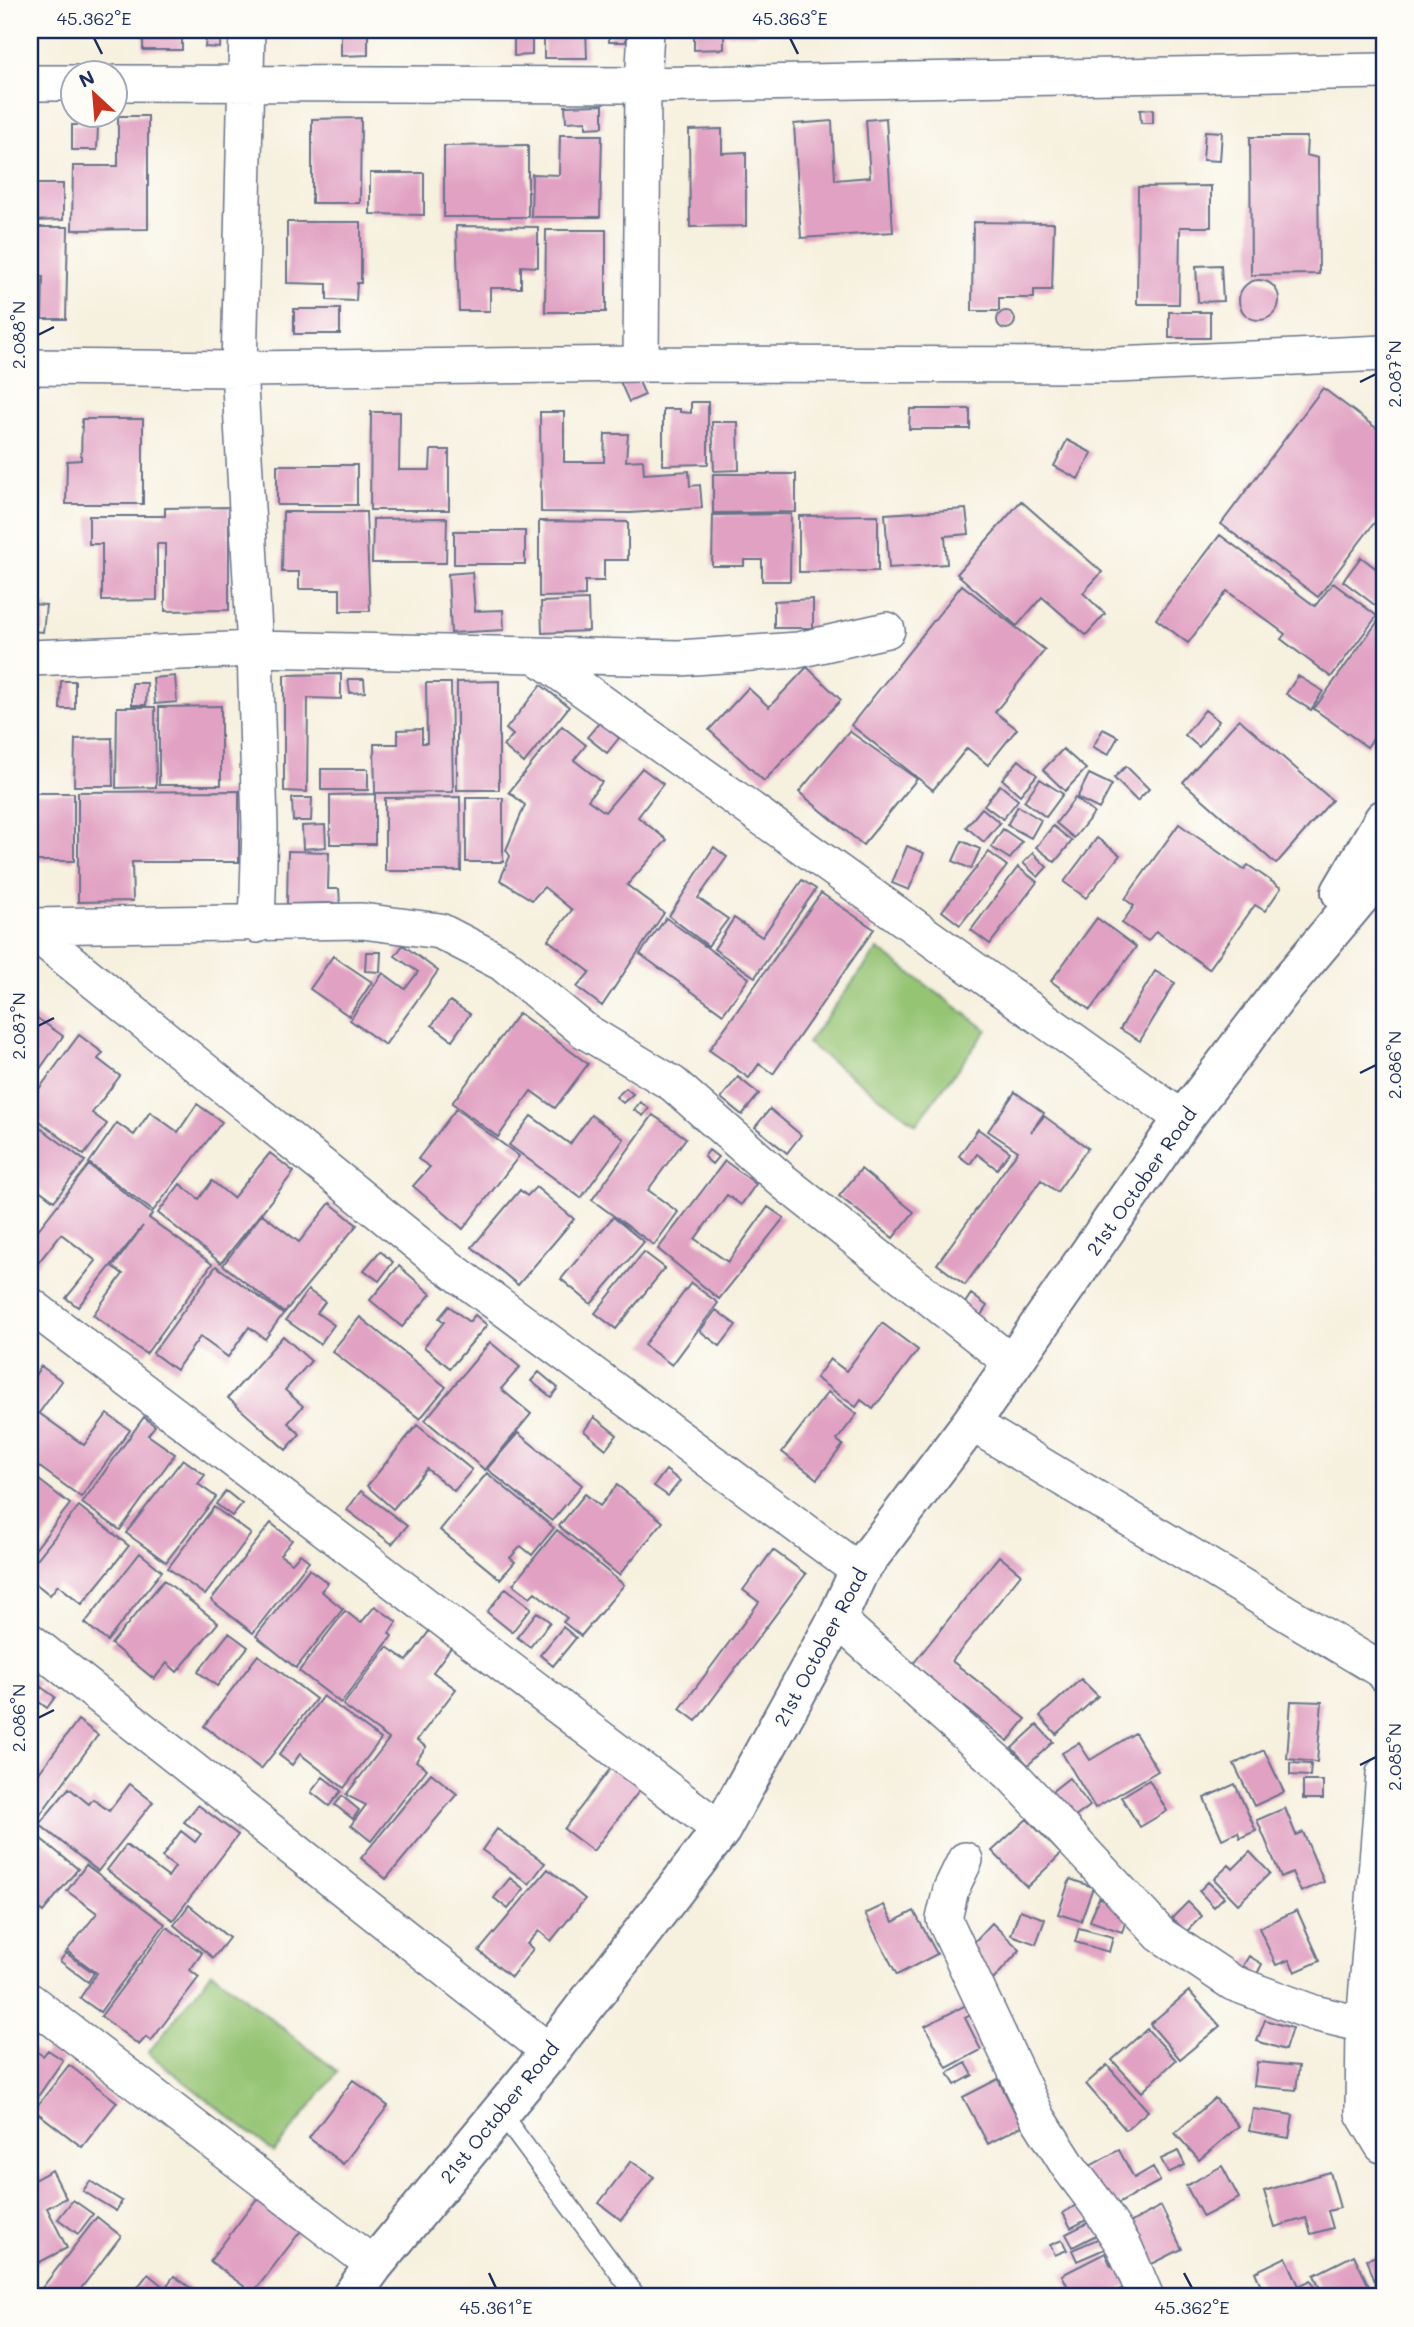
<svg xmlns="http://www.w3.org/2000/svg" width="1414" height="2327" font-family="Mali,sans-serif">
  <style>
    .green { fill: #95c473; stroke: #587a68; stroke-width: 2 }
    .building { fill: #e1a1c2 }
    .lines { fill: none; stroke-linecap: round; stroke-linejoin: round }
    .service-casing { stroke: #68738b; stroke-width: 21 }
    .minor-casing { stroke: #68738b; stroke-width: 38 }
    .primary-casing { stroke: #68738b; stroke-width: 42 }
    .service { stroke: #fff; stroke-width: 18 }
    .minor { stroke: #fff; stroke-width: 35 }
    .primary { stroke: #fff; stroke-width: 38 }
    .ticks { fill: none; stroke: #1b2f5e; stroke-width: 2.5 }
    .labels { text-anchor: middle; dominant-baseline: central; stroke-width: 5; stroke-linejoin: round; paint-order: stroke }
    .street-label { font-size: 19px; fill: #1b2f5e; stroke: #fdfcf7 }
    .neatline { fill: none; stroke: #1b2f5e; stroke-width: 2.5 }
    .ticks-label { font-size: 18px; text-anchor: middle; fill: #1b2f5e }
  </style>
  <rect width="100%" height="100%" fill="#fdfcf7"/>
  <filter id="ink" filterUnits="userSpaceOnUse"><feTurbulence type="fractalNoise" baseFrequency=".0143" numOctaves="2"/><feDisplacementMap in="SourceGraphic" scale="14" xChannelSelector="R" yChannelSelector="G"/><feConvolveMatrix kernelMatrix="1 2 1 2 8 2 1 2 1" color-interpolation-filters="sRGB"/></filter>
  <filter id="wash" filterUnits="userSpaceOnUse"><feTurbulence type="fractalNoise" baseFrequency=".00686" numOctaves="4" result="noise"/><feDisplacementMap in="SourceGraphic" scale="28" xChannelSelector="R" yChannelSelector="G"/><feGaussianBlur stdDeviation="1.57" result="paint"/><feColorMatrix in="noise" values="0 0 0 0 0 0 0 0 0 0 0 0 0 0 0 0 0 1.4 0 .05"/><feComposite in="paint" operator="in"/></filter>
  <g filter="url(#wash)">
    <rect width="100%" height="100%" fill="#f6f0de"/>
    <path class="green" d="M878,949L987,1030L916,1124L807,1043Z
      M212,1972L338,2072L274,2152L148,2053Z"/>
    <g id="blocks">
      <path class="building" d="M143,30H182V50H143Z
        M207,30H221L220,48L205,47Z
        M341,30H368V55L341,56Z
        M376,30H406V32L376,33Z
        M544,30H586L587,58H544Z
        M609,30H626V42H609Z
        M694,30H758V34H724V49L694,50Z
        M532,37V55L514,56V38Z
        M603,105V127L586,128V121L566,122L565,106Z
        M1153,109V123H1141L1140,110Z
        M118,116H148V229L72,230L73,166H118Z
        M361,118L360,203H312V119Z
        M886,118L893,232L801,238L794,124L832,121L835,180L870,177L866,120Z
        M72,125H98L97,150H72Z
        M722,129V153L746,152V226L690,227L689,130Z
        M1205,131L1222,132L1220,161L1203,160Z
        M560,135H602L600,217H531L532,174L559,175Z
        M1250,137H1307L1306,155L1318,158L1319,274L1251,275Z
        M528,145V217H444V146Z
        M370,173H424V215L370,214Z
        M30,184H63V220L30,221Z
        M1211,186V227H1180L1179,304H1137L1138,187Z
        M287,222H361V283H357L356,301L327,300V284L287,283Z
        M973,222L1054,223L1052,290H1034V298H999V311H972Z
        M456,226L538,227V267L521,266V288H490V311H459Z
        M30,227H68L66,319H42L43,277H30Z
        M546,230H606V312H545Z
        M1221,265L1223,301L1198,302L1196,266Z
        M1239 300a20 20 0 1 1 40 0a20 20 0 1 1-40 0Z
        M294,309H340V334H294Z
        M997 320a9 9 0 1 1 18 0a9 9 0 1 1-18 0Z
        M1169,312H1210V338H1169Z
        M634,370L645,395L629,402L618,377Z
        M1323,388L1384,434V510L1318,597L1221,524Z
        M691,402H708V464L663,465V409H680V412L691,413Z
        M910,409H970V429H909Z
        M371,412H400L399,470H430L431,450H449V510H370Z
        M540,412H564V462H604L605,434H628L626,461L643,460L644,474L689,471L690,486L700,485L702,508L630,513L541,512Z
        M82,419H143V504H66L67,461L81,460Z
        M712,422H738L739,470L714,471Z
        M1067,440L1092,453L1078,479L1054,466Z
        M277,465H357V505H277Z
        M713,474H796V512L713,513Z
        M1021,501L1102,572L1083,593L1105,614L1086,635L1042,597L1017,626L957,574Z
        M229,507V610L165,611V544H157V600L102,601V544H89V516H165V508Z
        M966,509L969,534L945,536L947,564L889,568L885,514Z
        M283,512H366L370,611H340V589H299V572H282Z
        M791,514L790,581H762V560H744V566H712L713,515Z
        M878,515V571L799,572V516Z
        M447,518L446,563H372L373,519Z
        M539,521L628,522V560H604V581H585V596L539,597Z
        M454,531H525V564H454Z
        M1220,535L1315,606L1333,583L1377,616L1331,677L1281,639L1285,634L1227,591L1188,643L1156,619Z
        M1361,557L1378,570L1384,562V612L1343,581Z
        M472,572L475,611L503,610L504,630L451,633L448,574Z
        M962,585L1045,650L995,712L1017,729L988,765L967,748L933,790L851,725Z
        M813,599V628H774V601Z
        M588,600L589,631L542,633L541,602Z
        M30,604L46,605L43,632L30,631Z
        M1381,617L1384,620V724L1367,747L1314,709Z
        M807,667L841,700L764,781L709,730L748,688L769,707Z
        M341,674V699L308,698L307,792L284,791V675Z
        M175,676L177,702L155,704L153,678Z
        M1298,676L1323,691L1311,710L1286,694Z
        M348,679H364L365,692L350,693Z
        M61,681H75V709H60Z
        M499,681V790H457V682Z
        M132,683H147L146,705H132Z
        M426,683H451L453,792L375,793L374,744H398V730L422,729V743H427Z
        M541,685L569,707L524,763L503,746L513,735L506,729Z
        M221,706V785H159V707Z
        M117,707H155L156,787L116,788Z
        M1205,710L1219,721L1199,747L1185,735Z
        M1239,719L1332,800L1276,864L1183,782Z
        M600,722L619,738L607,753L587,737Z
        M562,726L586,745L574,760L602,782L588,800L605,812L642,768L663,784L638,817L667,840L627,885L664,913L602,1006L577,987L590,972L548,940L572,910L544,887L532,900L500,880L510,856L506,850L525,805L509,792Z
        M1103,729L1118,737L1108,755L1093,747Z
        M849,731L917,779L863,845L799,792Z
        M112,738L113,786H74L75,739Z
        M1063,749L1086,769L1065,791L1043,770Z
        M1019,760L1037,775L1020,795L1002,779Z
        M1126,766L1149,789L1137,801L1114,778Z
        M321,769H368V790H321Z
        M1089,774L1112,785L1099,809L1077,798Z
        M1040,779L1063,794L1046,817L1024,801Z
        M1000,785L1018,800L1003,819L984,805Z
        M239,791V862H132L133,901L78,902V792Z
        M30,793H74V861H30Z
        M375,794V844H330V795Z
        M460,797L461,871H385V798Z
        M292,798H312L311,821H293Z
        M466,798H503V862H466Z
        M1075,798L1094,813L1074,838L1056,823Z
        M1018,806L1041,820L1031,838L1007,825Z
        M982,808L1000,823L984,842L966,827Z
        M1179,824L1244,870L1248,865L1281,888L1265,911L1255,905L1209,969L1156,931L1148,941L1122,923L1134,906L1125,899Z
        M325,825L326,847L303,849L302,826Z
        M1053,826L1072,841L1055,862L1036,847Z
        M1003,829L1022,842L1010,859L991,847Z
        M1097,838L1120,855L1086,898L1064,882Z
        M962,841L980,849L971,869L953,861Z
        M907,846L924,853L909,890L892,883Z
        M714,847L727,857L698,898L728,919L708,946L669,916Z
        M288,851L329,852L328,889H339L340,903L287,904Z
        M989,852L1007,866L960,925L942,911Z
        M1033,853L1047,867L1038,877L1023,863Z
        M1018,867L1037,882L990,944L971,930Z
        M802,880L816,889L755,977L714,949L734,918L762,937Z
        M821,893L874,929L773,1074L759,1064L749,1078L709,1050Z
        M666,918L749,978L723,1014L640,954Z
        M1097,918L1136,947L1090,1010L1051,981Z
        M403,945L438,971L385,1045L350,1020L383,973L405,989L418,972L395,956Z
        M366,952H381L380,972L365,971Z
        M333,956L372,982L349,1016L310,989Z
        M1155,971L1175,983L1140,1041L1120,1029Z
        M450,1001L470,1014L452,1040L432,1025Z
        M30,1013L63,1036L30,1083Z
        M519,1013L588,1064L555,1108L531,1091L498,1137L452,1103Z
        M79,1035L103,1053L98,1059L120,1076L92,1113L107,1124L84,1155L30,1114V1101Z
        M738,1077L759,1094L742,1115L721,1098Z
        M626,1088L633,1094L623,1103L616,1097Z
        M1015,1092L1044,1113L1031,1132L1044,1116L1088,1148L1057,1192L1041,1180L965,1285L937,1264L1018,1151L988,1131Z
        M640,1102L649,1108L643,1116L634,1110Z
        M197,1104L222,1122L153,1211L89,1163L117,1123L134,1135L150,1112L178,1132Z
        M456,1109L519,1156L463,1229L413,1186L430,1167L418,1159Z
        M770,1109L801,1135L787,1153L755,1127Z
        M591,1115L624,1139L581,1198L509,1145L531,1116L570,1144Z
        M653,1115L686,1138L648,1190L678,1212L654,1245L592,1200Z
        M30,1120L85,1161L54,1201L30,1183Z
        M978,1129L1010,1152L997,1169L977,1154L970,1164L959,1156Z
        M709,1150L718,1157L712,1164L704,1157Z
        M270,1153L294,1172L221,1263L158,1213L180,1184L199,1199L212,1181L233,1198Z
        M725,1161L756,1184L741,1205L727,1195L695,1239L728,1262L768,1207L784,1218L719,1299L658,1249Z
        M89,1165L152,1214L149,1218L212,1264L146,1354L93,1315L123,1274L113,1267L143,1226L78,1307L66,1298L96,1261L61,1234L34,1268L30,1265V1240Z
        M861,1169L914,1212L893,1238L839,1196Z
        M536,1187L574,1219L518,1285L472,1247L520,1190L527,1196Z
        M330,1203L357,1225L284,1313L223,1265L262,1214L299,1242Z
        M613,1217L644,1242L591,1304L561,1279Z
        M380,1251L393,1262L379,1281L364,1270Z
        M644,1252L665,1268L616,1329L595,1313Z
        M216,1266L283,1314L265,1339L249,1327L228,1357L200,1337L176,1370L153,1353Z
        M399,1266L431,1294L402,1327L370,1300Z
        M691,1283L718,1303L672,1365L644,1345Z
        M308,1290L325,1302L317,1313L334,1325L320,1344L286,1320Z
        M971,1294L987,1306L977,1321L961,1309Z
        M449,1306L469,1322L475,1315L487,1325L450,1368L424,1347L444,1322L439,1318Z
        M716,1310L736,1325L720,1346L700,1331Z
        M360,1317L446,1387L420,1419L332,1351Z
        M882,1323L918,1350L873,1409L861,1400L856,1407L816,1378L830,1359L846,1371Z
        M283,1336L311,1361L285,1390L303,1406L288,1423L300,1434L286,1450L228,1398Z
        M490,1342L520,1367L501,1389L531,1414L485,1470L425,1420Z
        M41,1366L62,1381L39,1413L84,1445L107,1414L130,1430L81,1497L30,1460V1383Z
        M539,1372L558,1388L551,1397L531,1381Z
        M828,1392L857,1414L837,1440L843,1445L817,1479L782,1452Z
        M144,1417L155,1426L148,1435L175,1454L120,1530L82,1503Z
        M594,1417L617,1435L606,1449L584,1431Z
        M417,1425L472,1470L454,1491L427,1469L393,1509L367,1486Z
        M518,1433L582,1485L552,1521L487,1469Z
        M183,1459L205,1475L198,1484L216,1497L166,1562L126,1533Z
        M666,1470L680,1481L668,1496L654,1486Z
        M30,1473L70,1504L30,1556Z
        M487,1473L554,1528L532,1555L521,1546L510,1558L515,1562L500,1579L440,1530Z
        M617,1485L663,1522L619,1575L559,1526L585,1494L600,1506Z
        M226,1491L242,1504L232,1516L216,1504Z
        M361,1491L407,1526L392,1544L347,1510Z
        M79,1506L129,1546L82,1604L58,1585L50,1595L30,1579V1568Z
        M214,1507L251,1534L205,1595L168,1568Z
        M271,1523L292,1540L280,1555L292,1563L300,1554L309,1561L253,1633L211,1600Z
        M557,1530L624,1585L581,1636L563,1622L567,1618L535,1592L530,1597L513,1584Z
        M773,1550L806,1574L696,1721L680,1709L759,1602L743,1590Z
        M140,1553L162,1571L107,1641L85,1623Z
        M999,1556L1021,1574L952,1661L1026,1719L1008,1741L930,1680L931,1678L913,1664Z
        M309,1569L328,1583L321,1591L343,1609L296,1668L256,1636Z
        M164,1580L218,1623L177,1672L167,1663L154,1679L111,1644Z
        M506,1588L531,1608L512,1632L487,1612Z
        M375,1606L397,1622L389,1633L392,1636L341,1703L299,1671L345,1611L361,1623Z
        M537,1612L550,1622L530,1647L517,1637Z
        M563,1627L576,1638L553,1666L540,1655Z
        M430,1630L452,1646L433,1672L456,1689L417,1740L426,1747L416,1761L427,1769L371,1841L351,1825L366,1805L346,1795L389,1739L343,1705L387,1647L407,1661Z
        M229,1633L248,1647L217,1686L198,1672Z
        M258,1655L316,1699L261,1769L204,1726Z
        M30,1676L39,1683L30,1697Z
        M1081,1679L1098,1696L1056,1734L1040,1716Z
        M41,1687L55,1697L47,1708L34,1698Z
        M323,1696L381,1739L344,1788L300,1754L292,1765L279,1755Z
        M1291,1701L1322,1702L1317,1762L1287,1759Z
        M78,1720L98,1735L39,1816L30,1809V1785Z
        M1037,1725L1053,1742L1028,1765L1012,1748Z
        M1135,1733L1158,1771L1095,1808L1062,1753L1079,1743L1090,1760Z
        M1264,1750L1284,1792L1254,1806L1234,1764Z
        M1290,1763L1311,1764L1310,1776L1290,1775Z
        M614,1764L643,1786L593,1851L564,1829Z
        M431,1773L457,1794L386,1879L361,1858Z
        M323,1777L341,1791L329,1806L311,1792Z
        M1069,1778L1090,1806L1071,1820L1050,1793Z
        M1149,1780L1167,1811L1140,1827L1121,1797Z
        M1303,1781H1323V1799H1303Z
        M130,1784L153,1802L98,1871L39,1824L69,1788L89,1804L93,1799L109,1811Z
        M1235,1784L1256,1831L1240,1838L1238,1832L1222,1839L1204,1798Z
        M342,1796L359,1810L353,1819L335,1805Z
        M198,1805L238,1835L173,1920L107,1870L126,1845L168,1877L175,1867L162,1857L181,1831L195,1842L201,1834L184,1822Z
        M1285,1808L1296,1835L1303,1832L1324,1882L1301,1892L1292,1872L1281,1877L1257,1820Z
        M1027,1819L1061,1854L1027,1887L992,1851Z
        M497,1829L545,1863L529,1884L482,1850Z
        M30,1830L78,1869L43,1912L37,1907L30,1915Z
        M1250,1852L1270,1873L1238,1904L1214,1879L1229,1865L1233,1869Z
        M86,1865L165,1924L100,2012L80,1998L97,1973L67,1951L97,1913L67,1891Z
        M548,1869L585,1899L551,1941L539,1931L527,1944L533,1949L511,1977L479,1951Z
        M510,1878L524,1889L508,1909L494,1898Z
        M1070,1879L1093,1887L1081,1921L1058,1914Z
        M1208,1882L1224,1897L1214,1907L1199,1891Z
        M1099,1898L1130,1908L1122,1932L1090,1921Z
        M1188,1902L1202,1916L1186,1932L1172,1918Z
        M189,1905L229,1938L213,1958L174,1925Z
        M884,1905L893,1922L914,1911L937,1954L897,1975L865,1914Z
        M1020,1910L1045,1919L1036,1944L1011,1935Z
        M1297,1910L1320,1961L1295,1972L1289,1960L1276,1965L1259,1928Z
        M992,1923L1020,1950L993,1980L963,1954Z
        M167,1927L202,1953L190,1970L199,1977L151,2041L146,2037L139,2045L101,2016Z
        M1079,1928L1113,1937L1109,1952L1075,1942Z
        M66,1953L94,1973L88,1982L60,1961Z
        M1249,1956L1262,1964L1257,1974L1243,1966Z
        M1189,1991L1220,2026L1180,2059L1150,2024Z
        M968,2004L973,2014L965,2018L981,2050L947,2068L925,2026Z
        M1265,2020L1292,2028L1285,2050L1257,2041Z
        M1147,2029L1176,2060L1142,2092L1112,2060Z
        M30,2047L43,2056L48,2050L63,2060L30,2108Z
        M1257,2062L1299,2066L1296,2090L1254,2086Z
        M966,2063L973,2075L955,2085L948,2073Z
        M69,2065L117,2102L82,2147L34,2110Z
        M1107,2065L1148,2111L1126,2130L1086,2084Z
        M998,2079L1022,2126L988,2144L963,2097Z
        M353,2080L388,2106L343,2164L309,2138Z
        M1215,2098L1239,2126L1199,2160L1175,2133Z
        M1253,2109L1293,2115L1289,2138L1249,2131Z
        M1119,2150L1134,2178L1153,2167L1160,2181L1105,2211L1083,2170Z
        M1178,2151L1185,2165L1168,2173L1161,2159Z
        M631,2161L654,2177L621,2220L599,2203Z
        M1222,2166L1239,2198L1203,2217L1186,2186Z
        M52,2170L66,2198L47,2208L67,2248L30,2267V2182Z
        M1330,2172L1340,2208L1328,2211L1333,2228L1311,2234L1306,2218L1275,2227L1264,2191Z
        M90,2181L122,2201L116,2211L83,2191Z
        M259,2196L303,2228L250,2297H237L245,2287L210,2261Z
        M73,2200L93,2214L78,2234L58,2219Z
        M1085,2200L1094,2216L1071,2228L1063,2213Z
        M1161,2206L1182,2249L1144,2268L1124,2226Z
        M1101,2216L1108,2229L1073,2247L1066,2234Z
        M97,2217L121,2236L76,2295L73,2293L70,2297H35Z
        M1109,2234L1114,2245L1077,2261L1072,2250Z
        M1062,2240L1067,2250L1055,2255L1050,2245Z
        M1105,2253L1111,2266L1125,2259L1136,2282L1105,2297H1073L1062,2275Z
        M1384,2254V2292L1379,2294L1367,2259Z
        M1354,2255L1374,2297H1324L1314,2275Z
        M1286,2257L1299,2286L1311,2280L1320,2297H1266L1255,2272Z
        M148,2274L165,2288L174,2276L199,2294L196,2297H130Z"/>
    </g>
  </g>
  <g filter="url(#ink)">
    <use href="#blocks" fill-opacity="0" stroke="#68738b" stroke-width="2"/>
    <g class="lines">
      <defs>
        <path id="service" d="M500,2112L637,2297"/>
        <path id="minor" d="M247,30L239,369L255,649L260,827L257,925
          M30,83H74
          M116,83L643,85L1384,71
          M641,364L643,85L646,30
          M30,367L239,369L641,364L1116,365L1384,353
          M538,657L1183,1119
          M30,658L255,649L679,658L798,650L887,630
          M30,926L362,921L440,931L502,963L585,1031L673,1084L784,1182L1012,1363
          M30,929L433,1256L859,1571
          M30,1305L721,1830
          M971,1423L1379,1669L1384,1674
          M837,1619L1012,1775L1161,1935L1233,1983L1314,2013L1364,2025
          M30,1641L550,2052
          M1384,1774L1364,2025L1363,2113L1382,2145H1384
          M965,1860L951,1889L944,1919L1038,2118L1069,2167L1097,2204L1124,2246L1146,2297
          M30,2001L374,2265"/>
        <path id="primary" d="M1341,892L1384,819
          M351,2297L374,2265L550,2052L721,1830L837,1619L859,1571L971,1423L1183,1119L1282,990L1384,868"/>
      </defs>
      <use href="#service" class="service-casing"/>
      <use href="#minor" class="minor-casing"/>
      <use href="#primary" class="primary-casing"/>
      <use href="#service" class="service"/>
      <use href="#minor" class="minor"/>
      <use href="#primary" class="primary"/>
    </g>
  </g>
  <path class="ticks" d="M94,38L102,54M790,38L798,54M38,335L54,327M1360,382L1376,374M38,1026L54,1018M1360,1073L1376,1065M38,1718L54,1710M1360,1765L1376,1757M489,2273L496,2288M1184,2273L1192,2288"/>
  <g class="labels">
    <g class="street-label">
      <text transform="translate(1141 1181) rotate(-55)">21st October Road</text>
      <text transform="translate(820 1647) rotate(-62)">21st October Road</text>
      <text transform="translate(499 2112) rotate(-51)">21st October Road</text>
    </g>
  </g>
  <rect width="1414" height="2327" fill="none" stroke="#fdfcf7" stroke-width="77"/>
  <g transform="translate(94 94) rotate(334)"><circle r="33" fill="#fdfcf7" stroke="#a3aaba" stroke-width="2"/>
  <path d="M0-5L12 26L0 18L-12 26Z" fill="#c8321e"/>
  <text y="-10" font-size="19" font-weight="bold" text-anchor="middle" fill="#1b2f5e">N</text>
  </g>
  <rect x="38" y="38" width="1338" height="2250" class="neatline"/>
  <g class="ticks-label">
    <text x="94" y="25">45.362°E</text>
    <text x="790" y="25">45.363°E</text>
    <text transform="translate(19 335) rotate(-90)" y="6">2.088°N</text>
    <text transform="translate(1395 374) rotate(-90)" y="6">2.087°N</text>
    <text transform="translate(19 1026) rotate(-90)" y="6">2.087°N</text>
    <text transform="translate(1395 1065) rotate(-90)" y="6">2.086°N</text>
    <text transform="translate(19 1718) rotate(-90)" y="6">2.086°N</text>
    <text transform="translate(1395 1757) rotate(-90)" y="6">2.085°N</text>
    <text x="496" y="2314">45.361°E</text>
    <text x="1192" y="2314">45.362°E</text>
  </g>
</svg>
